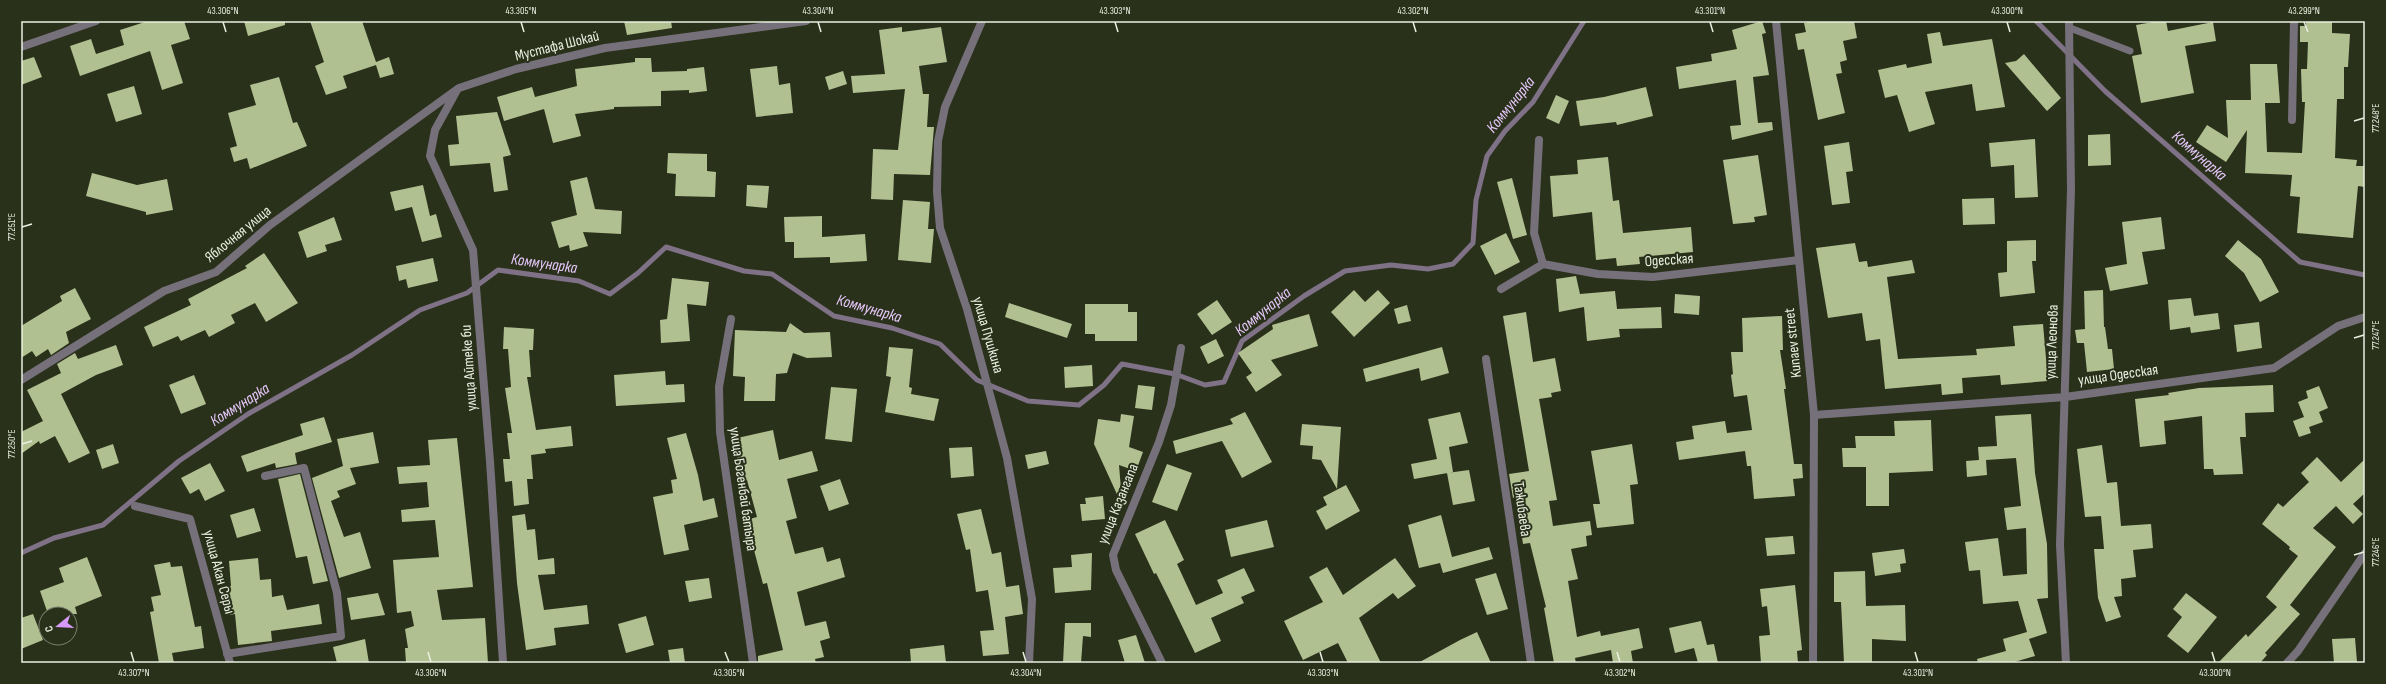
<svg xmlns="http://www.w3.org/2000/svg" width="2386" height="684" font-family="'Sofia Sans Condensed',sans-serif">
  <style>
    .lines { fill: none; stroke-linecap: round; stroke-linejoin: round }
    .stream { stroke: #7f7186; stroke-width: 5 }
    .building { fill: #b1c091 }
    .lane { stroke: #76707a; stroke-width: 7 }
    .street { stroke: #76707a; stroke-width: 8 }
    .ticks { fill: none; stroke: #eaefe1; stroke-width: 1.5 }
    .labels { text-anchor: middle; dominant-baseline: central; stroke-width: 4; stroke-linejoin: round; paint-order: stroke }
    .street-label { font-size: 15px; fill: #eaefe1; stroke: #2a311b }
    .water-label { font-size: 16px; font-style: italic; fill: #e7c8fc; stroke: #2a311b }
    .neatline { fill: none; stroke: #eaefe1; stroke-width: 1.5 }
    .ticks-label { font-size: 10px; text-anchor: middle; fill: #eaefe1 }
  </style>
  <rect width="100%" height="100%" fill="#2a311b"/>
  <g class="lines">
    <path class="stream" d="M2036,21L2105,91L2300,262L2365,275
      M21,553L54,538L103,525L179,461L248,414L352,355L420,310L467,293L498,270L579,281L610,294L638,273L666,247L744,271L772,274L834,316L892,328L940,344L977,380L1028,401L1079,405L1104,385L1122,364L1175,374L1205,385L1224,382L1242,341L1304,296L1345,271L1391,265L1428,269L1453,264L1473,243L1476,200L1487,156L1505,131L1533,102L1584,21"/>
  </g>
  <path class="building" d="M148,21H184L190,39L171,45L183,83L162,90L150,51L80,76L70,46L91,39L96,54L124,45L120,30Z
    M244,21H285V25L248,36Z
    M310,21H362L376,62L389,57L394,74L380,78L376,65L343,76L347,88L326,95L315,66L324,62Z
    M624,21H671L672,28L627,35Z
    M1762,21L1766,33L1762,34L1769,75L1753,77L1758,123L1772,122L1773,130L1732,140L1730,126L1741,125L1736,80L1679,89L1676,67L1712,61L1711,54L1737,49L1732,30Z
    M1815,21H1854L1857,38L1843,41L1847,60L1840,62L1842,73L1836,74L1845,113L1818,120L1804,49L1798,50L1795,34L1806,32L1804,23Z
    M2159,21H2166L2168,31L2213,22L2216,41L2185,46L2194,93L2141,103L2132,56L2142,54L2136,25Z
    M2306,21H2332V33L2350,34L2348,67H2344V99H2337L2335,158L2357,160L2356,166H2365V187L2358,186L2353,238L2297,233L2300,197L2290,196L2292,175L2245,173L2247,130L2226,162L2196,142L2207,125L2228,138L2226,100H2251L2250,64H2277L2280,103H2265L2267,152L2302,153L2305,102H2302L2301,69H2307L2308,42H2300V26H2306Z
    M902,27V32L941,27L947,62L919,66L923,94H929L927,127H934L930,175L894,174L893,200L871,199L873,149L898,150L905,89L853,93L851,76L885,74L879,30Z
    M1940,32L1943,46L1992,39L2005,107L1976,111L1972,84L1925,92L1935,124L1909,132L1897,95L1885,98L1878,70L1906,64L1907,68L1932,63L1927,34Z
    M2024,54L2061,98L2047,111L2005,63L2016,61Z
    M34,57L42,77L21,85V61Z
    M635,58H651L652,72L687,71V69L704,67L707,91L689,93V90L661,91V106L614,107V109L575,114L581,136L553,143L544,109L504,121L497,97L532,87L535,97L577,86L575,69L635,62Z
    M777,66L779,85L790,83L793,113L756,117L750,69Z
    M843,71L847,84L829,90L825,77Z
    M279,77L293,123L297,122L307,146L250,169L247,158L234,162L230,148L237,146L228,113L256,105L250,85Z
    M134,86L142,114L116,122L107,94Z
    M1646,87L1653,116L1617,125L1616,122L1580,126L1576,101L1604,97Z
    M1556,95L1569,101L1559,124L1546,118Z
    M497,112L511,155L503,157L508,190L494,192L490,163L450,166L448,145L459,144L456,116Z
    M2110,134L2111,165L2088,166V135Z
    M2035,139L2038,197L2015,198L2014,165L1991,167L1989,143Z
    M1849,142L1853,171L1846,172L1850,203L1832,205L1824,146Z
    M668,153L707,154V171L716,172L715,197L675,196L676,174L667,173Z
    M1758,155L1767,215L1754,217L1755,222L1733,224L1723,160Z
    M1608,157L1613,201L1619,200L1623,233L1691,227L1693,252L1639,257L1640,264L1617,266L1616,258L1596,260L1592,212L1553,217L1550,176L1578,174L1577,160Z
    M92,173L137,185L167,179L173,210L146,215V212L86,196Z
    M587,177L595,209L622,211L621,234L583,232L588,246L570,251L569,245L559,248L551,222L577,215L570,181Z
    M1512,178L1527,235L1513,239L1497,182Z
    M423,185L430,216L436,214L442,237L422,242L412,207L395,211L390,192Z
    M747,185L769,186L767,208L746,206Z
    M1994,198L1995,224L1963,225L1962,199Z
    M903,200L930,202L928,229H934L931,263L898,260Z
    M822,216V237L865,234L867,261L830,263V257L794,258V242H785L784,217Z
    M334,217L342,240L325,245L327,251L307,258L298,232Z
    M2161,217L2165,249L2142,252L2148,284L2110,291L2105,268L2127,264L2122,222Z
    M1506,233L1520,262L1495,275L1480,246Z
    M2036,240V261H2032L2035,293L2000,297L1998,273L2007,272V241Z
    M2238,240L2261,259L2279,292L2260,302L2244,273L2225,256Z
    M1855,243L1859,262L1867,261L1868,267L1912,260L1915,273L1887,277L1898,359L1977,355L1976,349L2015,346L2013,326L2043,324L2048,381L2001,385L2000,375L1962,378L1963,393L1942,395L1941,384L1885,389L1880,339L1866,341L1862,313L1828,318L1816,248Z
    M264,253L298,303L266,322L255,303L231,315L235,323L209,337L205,330L181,341L178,336L153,347L144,327L191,305L188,299L247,268L245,266Z
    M433,258L438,281L408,288L406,279L399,281L396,266Z
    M1576,276L1580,294L1615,291L1617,309L1661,307L1662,328L1619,329L1620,337L1587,341L1584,307L1559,312L1556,279Z
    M672,278L709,282L706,306L687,304L690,341L661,343L660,320L667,319Z
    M75,288L91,319L66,332L69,343L51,355L48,349L36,357L32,351L21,358V326L62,301L60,296Z
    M1354,290L1365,302L1378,290L1390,303L1354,337L1331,312Z
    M2103,290L2104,327H2105L2108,349H2112L2114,369L2087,372L2084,343H2077L2075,330L2085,329L2084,291Z
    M1675,294L1700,296L1699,315L1674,313Z
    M2191,298L2194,316L2218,313L2220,329L2191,333L2190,327L2170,330L2168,300Z
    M1217,300L1232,322L1212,335L1197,314Z
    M1009,303L1072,324L1067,338L1005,317Z
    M1085,304H1128V312H1137V341H1095V334H1085Z
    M1407,305L1411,321L1398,324L1394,309Z
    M1526,312L1533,362L1555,358L1561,391L1551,393L1552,397L1539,399L1557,500L1549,501L1553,526L1590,521L1592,535L1586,536L1587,546L1571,549L1578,579L1568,581L1577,637L1600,631L1601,636L1639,628L1643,648L1631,651L1633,663H1613L1611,650L1575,658L1576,663H1554L1544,608L1546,607L1530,543L1523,544L1516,497L1513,498L1509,474L1529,471L1503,316Z
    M1309,314L1318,346L1271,360L1282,375L1256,392L1246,377L1252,373L1238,353L1273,329L1272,325Z
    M1782,316L1783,350H1780L1786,389H1784L1794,464H1802L1803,478L1793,479L1795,496L1754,499L1751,466H1747L1745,451L1679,460L1676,442L1694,439L1692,426L1725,421L1727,433L1752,430L1747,395L1734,397L1731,375L1733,374L1731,352H1743L1742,318Z
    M2259,322L2262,348L2237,352L2234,325Z
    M790,323L804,333L830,332L832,357L807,358L793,353L787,373L776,374L775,401H744L745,377L733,376L735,330L786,332Z
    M504,327L534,329L533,350H529L531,377H527L536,430L571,426L573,446L545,449L546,453L531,455L533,479H527L529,504L514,506L512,481L505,482L503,459H510L507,433H512L505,388L511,387L508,349H503Z
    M1216,339L1224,356L1208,364L1200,347Z
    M116,345L123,365L96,375L61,394L90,453L69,463L55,436L40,444L39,441L21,454V432L43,421L27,390L61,373L57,364L75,353L78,359Z
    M889,347L913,349L909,387L912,388L911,394L939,399L934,421L885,412L891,377L886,376Z
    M1442,347L1449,373L1421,381L1419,368L1366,382L1363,369Z
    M1092,365L1093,386L1065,388L1064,367Z
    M665,371L666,385L684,384L685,402L616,406L614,375Z
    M194,375L206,404L181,414L169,385Z
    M1138,385L1155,387L1152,410L1135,408Z
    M2273,385L2274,412L2245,413L2246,437H2240L2243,474L2214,475L2213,469H2204L2202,416L2164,421L2166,444L2140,447L2135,399L2169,395L2168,393L2199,388Z
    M2319,386L2328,408L2319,412L2323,422L2309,427L2311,433L2299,437L2293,421L2304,417L2298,402L2308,398L2306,391Z
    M831,387L857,389L852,442L825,439Z
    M1245,412L1272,462L1242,478L1222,441L1176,454L1173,441L1233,424L1230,419Z
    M1460,412L1468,443L1449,447L1453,472L1414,479L1411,464L1437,459L1428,419Z
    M1121,414L1134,416L1129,447L1143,452L1136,471L1119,465L1122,502L1121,503L1094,444L1098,419L1120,422Z
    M2031,414L2035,473L2047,544L2048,598L2037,599L2047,633L2029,639L2035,656L2011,663H1978L1977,659L2006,651L2003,639L2027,632L2018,601L1983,604L1980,570L1969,571L1965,542L1998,538L2003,576L2027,574L2026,528L2007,530L2004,508L2021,506L2016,458L1986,460L1987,475L1967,477L1966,461L1979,460L1978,447L1997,446L1995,416Z
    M324,417L332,442L295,453L297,464L276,468L275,463L247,472L241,456L303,435L300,424Z
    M1931,420L1933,471L1889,473V506H1866V467H1843L1842,448H1856L1855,436H1895L1894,421Z
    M1302,424L1341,427L1337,489L1321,460L1312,459L1313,446L1300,445Z
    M773,430L779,460L812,451L818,471L787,479L797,518L786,521L795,554L823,547L827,562L840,558L845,577L797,592L805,626L826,621L830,638L820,641L824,657L815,659L816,663H758V656L783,650L767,583L763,584L746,520L757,517L747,480L743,481L733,439Z
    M373,432L379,463L350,468L356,484L337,491L340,497L331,501L344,537L360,532L371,568L339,578L312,478L343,466L337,439Z
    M686,433L698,475L703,501L714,498L718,517L684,525L689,550L664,555L653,497L673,493L671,480L677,479L667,438Z
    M457,438L473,587L437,590L442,620L485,618L488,663H406L405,648H408L405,629L414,626L411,611L397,613L393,560L439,557L435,520L402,522L401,510L429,507L427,482L399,484L397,467L430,465L428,440Z
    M113,444L119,463L102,469L96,450Z
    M1632,444L1638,484L1630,485L1634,524L1597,528L1593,504H1600L1591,451Z
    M2102,445L2107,483L2117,482L2121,526L2151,524L2153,548L2133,550L2136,577L2121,579L2122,596L2114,597L2121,617L2106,622L2098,598L2094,549H2104L2101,516L2085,517L2077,449Z
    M972,447L974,476L951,478L949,448Z
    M1046,451L1049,464L1028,469L1025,455Z
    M2317,457L2341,482L2365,459V493L2353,504L2363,514L2353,524L2336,506L2313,528L2336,547L2290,605L2300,614L2265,653L2267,655L2260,663H2218L2246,634L2248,637L2277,607L2266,597L2298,556L2289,549L2290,547L2262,524L2278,503L2283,507L2309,482L2301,473Z
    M210,463L225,491L205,501L199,489L190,494L181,478Z
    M1167,464L1192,473L1177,511L1152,502Z
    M1469,470L1475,501L1453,505L1447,473Z
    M300,474L328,581L313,584L307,556L296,558L278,479Z
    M840,479L849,504L829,511L820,486Z
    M1346,485L1360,511L1326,530L1316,511L1327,505L1323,497Z
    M1103,496L1105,519L1082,521L1080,504H1086L1085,498Z
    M254,508L261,531L237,538L230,515Z
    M981,509L992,554L1001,552L1006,587L1019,585L1023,614L1005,617L1009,654L983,656L980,631L994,630L988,590L976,592L970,549L966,550L957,514Z
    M525,514L527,530L535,529L538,560L554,558L555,574L538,575L544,610L587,605L589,624L554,628L556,645L526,650L517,583L512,516Z
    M1441,515L1452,557L1489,547L1493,559L1443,573L1440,563L1419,568L1408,525Z
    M1165,520L1184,560L1177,564L1196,605L1223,593L1217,580L1244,568L1255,591L1241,597L1244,603L1211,618L1221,641L1195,653L1169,599L1156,573L1154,574L1135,534Z
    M1267,520L1274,547L1231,557L1225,530Z
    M1793,536L1795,554L1767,556L1765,538Z
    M1904,549L1906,563L1900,564L1901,572L1875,576L1872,553Z
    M1092,553L1091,590L1055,593L1053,568L1072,567L1071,555Z
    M87,557L102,596L75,607L77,614H48L40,591L64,582L59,568Z
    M258,558L260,580L271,579L272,597L283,595L287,610L319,604L322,624L271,631L272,641L238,645L235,614L229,615L227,586H231L229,561Z
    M1395,558L1416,586L1398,599L1393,593L1359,618L1381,663H1348L1338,643L1303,660L1284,621L1323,602L1309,577L1327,567L1343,595Z
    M170,562L171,567L182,566L195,627L201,626L204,648L172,653L174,663H159L150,612L154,611L151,597L161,595L154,565Z
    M1865,571L1866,606L1905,605L1906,641L1872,639V663H1844L1841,602H1834V572Z
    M1496,573L1508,609L1487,615L1475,579Z
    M709,578L712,598L689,602L685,581Z
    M1795,585L1802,650L1797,651L1798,663H1761L1759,636L1770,635L1767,606L1762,607L1760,589Z
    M378,593L385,615L351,620L347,598Z
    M2186,593L2217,617L2188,653L2167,636L2182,617L2173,609Z
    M33,614L43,640L21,649V618Z
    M646,616L654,645L626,653L618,624Z
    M1701,621L1707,645L1714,644L1718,663H1698L1694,648L1675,653L1669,628Z
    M1065,623H1091V637L1083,636L1081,663H1063Z
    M1477,632L1491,663H1418L1460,640Z
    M1136,635L1145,663H1125L1118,640Z
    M2355,638L2357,662L2334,663L2332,639Z
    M365,639L369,663H337L333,647Z
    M944,645L946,663H911L910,649Z
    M683,648L685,663H670L668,650Z"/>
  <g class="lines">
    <path class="lane" d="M2070,28L2130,51"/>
    <path class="street" d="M982,21L945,107L938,141L937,192L940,228L967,309L1007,458L1032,599L1029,663
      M1776,21L1814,415L1813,663
      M21,47L96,21
      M457,90L435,130L430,156L473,250L490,461L503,663
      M2292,120L2294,21
      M1539,140L1534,233L1543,264
      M1501,289L1543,264L1598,274L1653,277L1799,260
      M731,319L719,387L720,432L753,663
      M1486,359L1531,663
      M21,380L164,291L216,272L270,225L459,88L516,69L605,48L806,21
      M1814,415L2065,397L2274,368L2338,326L2365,317
      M135,506L190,519L230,663
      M227,654L341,636L337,593L304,468L265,476
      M1162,663L1116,570L1113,555L1159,442L1171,405L1181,348
      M2066,663L2060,545L2071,190L2069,21
      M2287,663L2298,651L2365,553"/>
  </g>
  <path class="ticks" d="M223,22L226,32M521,22L524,32M818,22L821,32M1115,22L1118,32M1413,22L1416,32M1710,22L1713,32M2007,22L2010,32M2304,22L2308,32M2354,121L2364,118M22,227L32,224M2354,338L2364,335M22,444L32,441M2354,555L2364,552M131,652L134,662M428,652L431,662M725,652L729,662M1023,652L1026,662M1320,652L1323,662M1617,652L1620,662M1915,652L1918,662M2212,652L2215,662"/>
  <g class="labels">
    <g class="street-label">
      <text transform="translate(557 46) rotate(-14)">Мустафа Шокай</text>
      <text transform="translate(238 234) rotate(-39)">Яблочная улица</text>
      <text transform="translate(1669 260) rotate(-4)">Одесская</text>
      <text transform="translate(988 335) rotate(74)">улица Пушкина</text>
      <text transform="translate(2052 342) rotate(-88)">улица Леонова</text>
      <text transform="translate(1793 343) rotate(-96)">Kunaev street</text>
      <text transform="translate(469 368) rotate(-94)">улица Айтеке би</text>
      <text transform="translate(2118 375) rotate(-8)">улица Одесская</text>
      <text transform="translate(743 489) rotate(82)">улица Богенбай батыра</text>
      <text transform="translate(1118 504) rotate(-68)">улица Казангапа</text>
      <text transform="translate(1522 509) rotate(82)">Тажибаева</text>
      <text transform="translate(219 572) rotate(75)">улица Акан Серы</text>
    </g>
    <g class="water-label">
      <text transform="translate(1511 105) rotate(-51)">Коммунарка</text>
      <text transform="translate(2199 156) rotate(41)">Коммунарка</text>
      <text transform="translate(544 264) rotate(8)">Коммунарка</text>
      <text transform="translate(869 309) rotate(16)">Коммунарка</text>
      <text transform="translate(1263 312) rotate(-39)">Коммунарка</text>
      <text transform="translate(240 405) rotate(-32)">Коммунарка</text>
    </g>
  </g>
  <rect width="2386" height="684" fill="none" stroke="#2a311b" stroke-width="44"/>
  <g transform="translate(58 626) rotate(252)"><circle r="19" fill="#2a311b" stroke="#777d6a"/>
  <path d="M0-3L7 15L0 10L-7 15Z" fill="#d69bfa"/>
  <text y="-6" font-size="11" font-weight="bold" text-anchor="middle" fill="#eaefe1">С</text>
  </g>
  <rect x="22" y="22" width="2342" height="640" class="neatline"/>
  <g class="ticks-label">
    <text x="223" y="14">43.306°N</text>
    <text x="521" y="14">43.305°N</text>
    <text x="818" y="14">43.304°N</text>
    <text x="1115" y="14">43.303°N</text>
    <text x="1413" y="14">43.302°N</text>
    <text x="1710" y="14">43.301°N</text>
    <text x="2007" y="14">43.300°N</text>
    <text x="2304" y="14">43.299°N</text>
    <text transform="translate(2375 118) rotate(-90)" y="4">77.248°E</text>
    <text transform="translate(11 227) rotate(-90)" y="4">77.251°E</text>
    <text transform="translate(2375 335) rotate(-90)" y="4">77.247°E</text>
    <text transform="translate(11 444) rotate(-90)" y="4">77.250°E</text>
    <text transform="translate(2375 552) rotate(-90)" y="4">77.246°E</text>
    <text x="134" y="676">43.307°N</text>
    <text x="431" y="676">43.306°N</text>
    <text x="729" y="676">43.305°N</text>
    <text x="1026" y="676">43.304°N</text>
    <text x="1323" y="676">43.303°N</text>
    <text x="1620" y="676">43.302°N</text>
    <text x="1918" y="676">43.301°N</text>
    <text x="2215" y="676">43.300°N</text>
  </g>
</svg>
